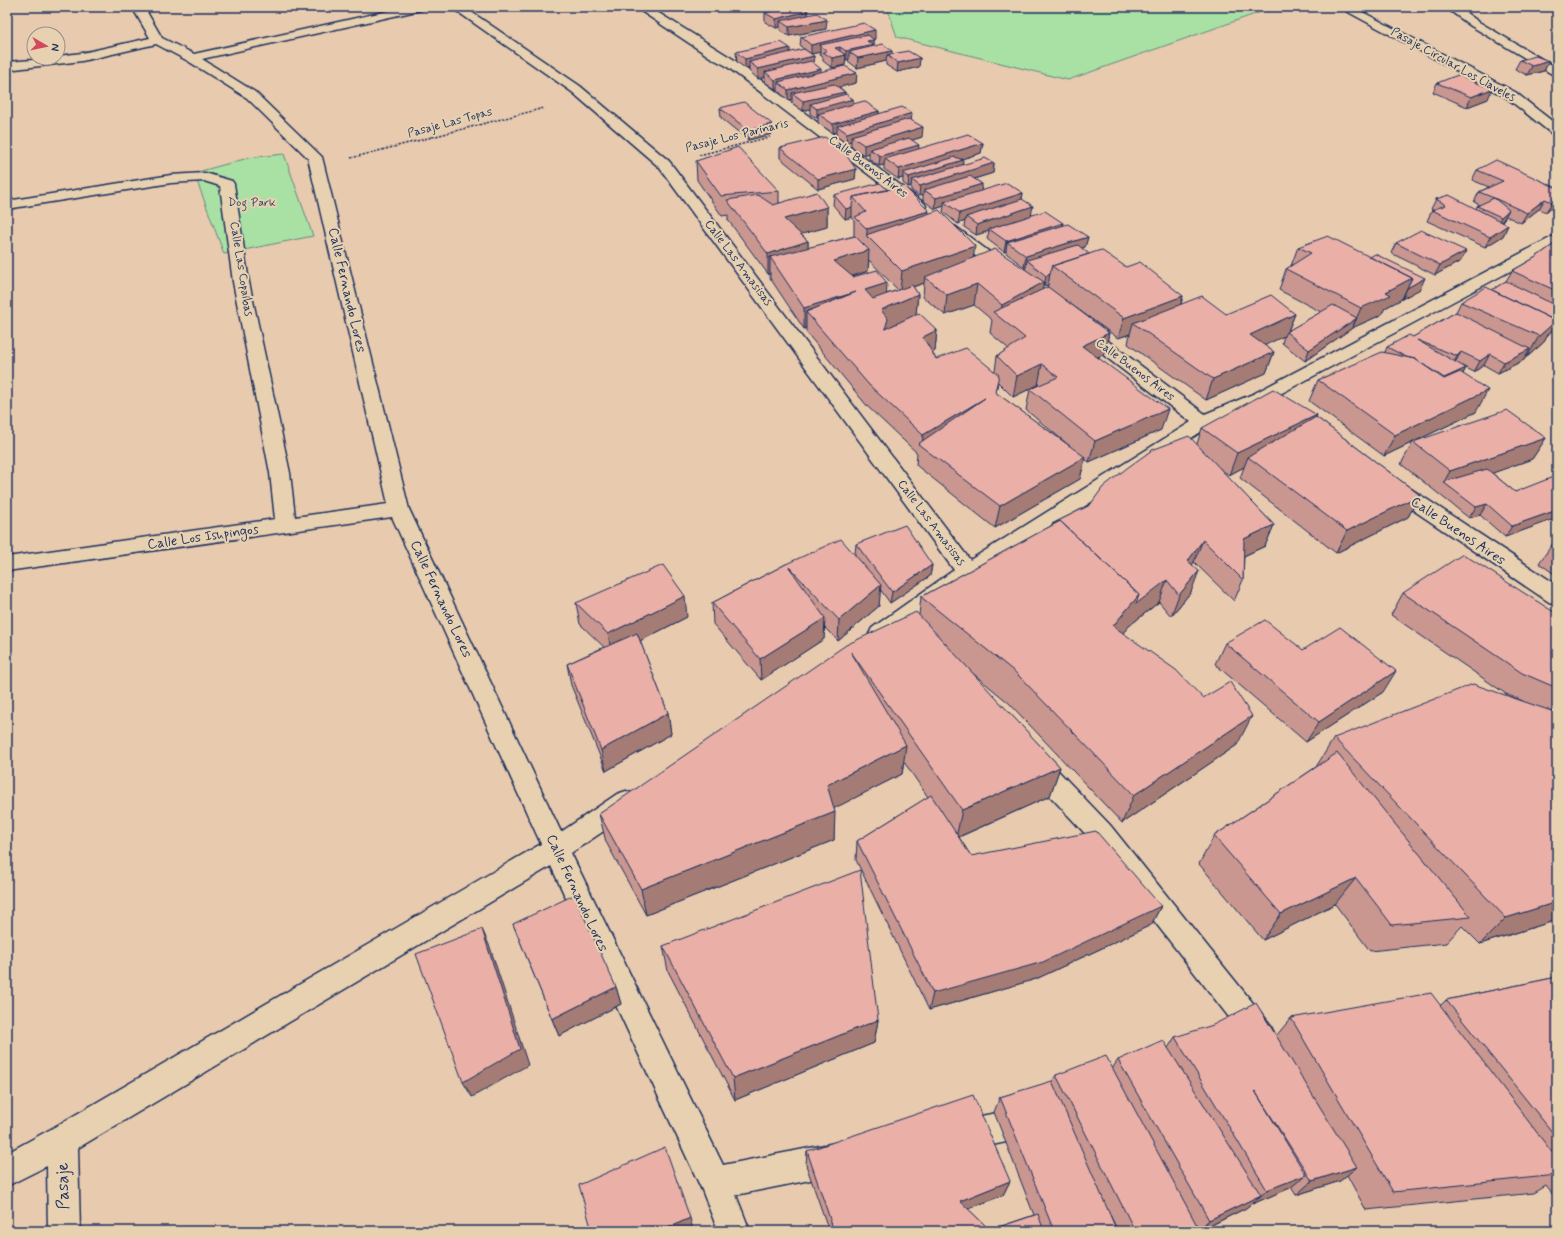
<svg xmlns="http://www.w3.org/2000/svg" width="1564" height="1238" font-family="Mynerve,sans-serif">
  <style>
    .green { fill: #a9e0a3; stroke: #628880 }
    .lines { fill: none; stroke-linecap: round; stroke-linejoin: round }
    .minor-casing { stroke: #1b2f5e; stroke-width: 3 }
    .path { stroke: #1b2f5e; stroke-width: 1.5; stroke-dasharray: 2.5 1.5; stroke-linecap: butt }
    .minor { fill: #e7d1b0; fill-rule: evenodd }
    .wall { fill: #c99790; stroke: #1b2f5e; fill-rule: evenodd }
    .shaded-wall { fill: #a47b75; stroke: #1b2f5e }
    .building { fill: #eab0a7; stroke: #1b2f5e }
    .labels { text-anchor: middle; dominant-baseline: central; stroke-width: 4; stroke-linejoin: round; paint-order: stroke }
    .far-street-label { font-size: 12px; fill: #1b2f5e; stroke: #e7d1b0 }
    .far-park-label { font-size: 12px; fill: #294165; stroke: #e7d1b0 }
    .street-label { font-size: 14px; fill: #1b2f5e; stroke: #e7d1b0 }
    .near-street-label { font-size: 17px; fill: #1b2f5e; stroke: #e7d1b0 }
  </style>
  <rect width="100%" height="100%" fill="#e8caae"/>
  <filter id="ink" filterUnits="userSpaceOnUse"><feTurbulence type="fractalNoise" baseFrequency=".025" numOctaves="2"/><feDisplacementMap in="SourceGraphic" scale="8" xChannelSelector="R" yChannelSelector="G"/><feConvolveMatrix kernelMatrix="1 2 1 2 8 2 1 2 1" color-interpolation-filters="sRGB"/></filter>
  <g filter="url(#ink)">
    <path class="green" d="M887,7H1275L1068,80L897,37Z
      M284,154L313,236L224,254L194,173L248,158Z"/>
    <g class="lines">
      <defs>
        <path id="minor" d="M132,7H144L162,38L194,54L406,7H427L421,10L202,59L255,92L322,157L409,509L561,832L617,794L626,791L635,794L639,802L635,810L571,853L723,1165L835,1143L846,1148L851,1159L846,1170L835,1175L736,1195L750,1231H718L702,1190L551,866L78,1148L80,1231H48L47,1166L7,1186V1153L51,1129L541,844L392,517L7,571V557L275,519L270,473L233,282L220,186L204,181L171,183L7,209V201L171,175L205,173L232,181L234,184L249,282L290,473L295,517L388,504L308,158L247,98L188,61L156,44L82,61L7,70V62L58,58V56L82,53L150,38Z
          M451,7H464L580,86L669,161L970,560L1191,422L1076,334L1074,330L1076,326L1082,325L1088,326L1205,414L1253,394L1552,237L1557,235V246L1265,402L1210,426L974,577L888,640L880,642L872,640L869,634L872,628L954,570L659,167L572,92Z
          M635,7H649L733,59L924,203L926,206L924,209H914L725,65L713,59Z
          M1339,7H1353L1515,92L1557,125V135L1552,134L1507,98Z
          M1445,7H1458L1479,22L1557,68V77L1471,26Z
          M951,225L956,227L1011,268L1013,271L1011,274H999L946,233L943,230L946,227Z
          M1392,479L1399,481L1557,585V604L1549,602L1385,491L1382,486L1385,481Z
          M1033,751L1042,754L1110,825L1269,1023L1274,1033L1269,1043L1259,1048L1249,1043L1092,841L1024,768L1021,761L1024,754Z
          M1030,1107L1041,1111L1045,1122L1041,1133L1030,1137L959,1152L948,1147L943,1136L948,1125L959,1120Z"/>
      </defs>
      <use href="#minor" class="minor-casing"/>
      <path class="path" d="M699,155L770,137
        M351,158L544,108"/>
      <use href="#minor" class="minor"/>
    </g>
    <path class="wall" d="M808,11V15L826,29L789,36L780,30V27L776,28L765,22V13Z
      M801,37L875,39L874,40V46L892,54L920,58L919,67L897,72L886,65V61L857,68L848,61L849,59L845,60V65L832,68L823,61V57L820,55V52L811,54L800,46Z
      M736,52H790L814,56L813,63L821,72L857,73L856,83L839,87L845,92V95L853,99V104L879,111V114L911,120L922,137L912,140L919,149L983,143L981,153L961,159L962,165L994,163L993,173L974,179L982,184L981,191L1023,193L1022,199L1032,215L1063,223L1062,225L1088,237L1085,247L1082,248L1089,254L1126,267L1183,296L1181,304L1226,314H1295L1288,331L1321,312L1279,290L1286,269L1291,266L1298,247L1420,289L1385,308L1381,315L1352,328L1305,361L1282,343L1284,336L1264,345L1274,352L1266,373L1206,400L1128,344L1130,334L1118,338L1047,287L1048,285L1044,286H1043L1042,290L1109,333L1104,354L1098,357L1161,430L1089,462L1085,459L1080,479L995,528L916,465L917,453L868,407L806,332V328L804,329L770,278V274H768L728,220V215L722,216L697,180L696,161L779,191V203L827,207V227L801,234L808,241V248L854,236V221L852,217L845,219L833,205L834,195L888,190L929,214L973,257L1025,269L1026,267H1024L1006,253V251L1004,252L987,239L989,231L976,235L964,227L965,221L958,224L943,212L944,206L935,209L923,200V195L919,196L911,190V186L908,187L903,183V178L898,179L884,169V165L879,166L869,159V153L864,155L851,146V141L846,143L836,136L837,132L833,133L818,123V118H817L810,114V109L803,111L792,103V99L788,100L778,91V89H775L765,82V77L758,79L749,71V67L745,68L737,62ZM869,260L898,290L886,294L852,276L868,271ZM924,283L923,297L945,315L974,305L992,320L990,333L1009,349L997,356L995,371L936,359L932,352L935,351L937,330L916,314L918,294L913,287ZM909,318L887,329V328ZM998,382L1013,397L1038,385L1030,389L1026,410L1071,447L996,393Z
      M1520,60L1549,61L1544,71L1527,75L1515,69Z
      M1437,83L1488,99L1467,107L1433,92Z
      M720,108L772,134L748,140L721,118Z
      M780,148L856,169L855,179L818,189L780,158Z
      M1477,170L1557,188V202L1546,212L1539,209L1521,223L1506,216L1503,220L1502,222L1508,225L1503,236L1485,247L1427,221L1432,210H1433L1431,209L1436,199L1476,209L1477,206L1480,205L1474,202L1479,192L1489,187L1472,180Z
      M1557,242V327L1549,333L1544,342L1527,357H1526L1524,360L1498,373L1484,365L1474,372L1466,368L1463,374L1476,412L1384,456L1309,401L1318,380L1385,352L1387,347L1413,337L1456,312L1461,302L1492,290L1506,281L1512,271L1536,257Z
      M1396,243L1461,261L1435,275L1391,253Z
      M1317,415L1316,417L1420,495L1408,517L1336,553L1240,478L1244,467L1229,475L1219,468L1274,525L1265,546L1244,556L1243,580L1234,601L1194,562L1192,565L1191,592L1171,616L1159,602L1129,626L1123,633L1237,745L1122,823L1009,703L970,671L1060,767L1050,796L959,837L971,856L1161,906L1151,925L1036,979L929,1010L856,860L857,841L928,797L904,762L902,774L834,808V840L646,915L606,842L599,814L919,615L921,597L1051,526L1052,524L1090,505L1197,444L1202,428Z
      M1546,438L1532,459L1492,473L1515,492L1557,481V518L1505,537L1480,515L1469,518L1401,464L1413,442Z
      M1557,541V576L1539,563L1554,542Z
      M856,544L932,565L930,576L890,603L880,589L879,606L838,641L824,627V639L761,680L713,624L712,603L786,564L855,555Z
      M1403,593L1557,614V920L1480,944L1462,926L1446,943L1370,951L1335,904L1263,940L1199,864L1214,836L1316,767L1334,738L1523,701L1506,694L1391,615Z
      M576,603L687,617L640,641L668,713L671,734L606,771L571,685L567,664L604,647L580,624Z
      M1225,643L1303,650L1383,692L1306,742L1215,664Z
      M513,924L616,987L621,1004L559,1036Z
      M663,946L878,1020L874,1043L735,1100L668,971Z
      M1557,977V1200L1546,1186L1534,1193L1366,1210L1347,1175L1340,1181L1296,1195L1291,1187L1290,1188L1252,1204V1203L1246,1208L1200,1231H1118L1110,1215L1117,1231H829L806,1165L807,1151L1010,1181L1003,1195L968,1209L990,1230L1034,1215L994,1112L1000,1097L1052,1082L1056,1075L1112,1069L1118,1060L1168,1048L1175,1037L1276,1036L1291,1018L1441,1005L1446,1000Z"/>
    <path class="shaded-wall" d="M808,11V20L780,21V27L776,28V19Z
      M827,20L826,29L789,36V27Z
      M875,30V39L840,47V56L835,48L820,45V52L811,54V45Z
      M874,40V49L849,52V59L846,60V51L867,41Z
      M790,48V57L749,62V67L745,68V59Z
      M892,51V59L887,55L886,61L857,68L858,58Z
      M846,55L845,65L832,68V58Z
      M814,56L813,66L765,72V77L758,79V69Z
      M920,58L919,67L897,72L898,63Z
      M1549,61L1544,71L1527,75L1532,66Z
      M821,69V78L778,82V89H775V80Z
      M857,73L856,83L798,97L792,93V99L788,100V90Z
      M1492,89L1488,99L1467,107L1471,97Z
      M845,92L844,101L853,99V109L818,114V118H817V109L810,104V109L803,111V101Z
      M879,111L878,120L837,126V132L833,133V124Z
      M912,113L911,123L851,136V141L846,143L847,133Z
      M772,124V134L748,140V130Z
      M923,127L922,137L874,152L870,149L869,153L864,155V145Z
      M983,143L981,153L908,176L903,173V178L898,179L899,169Z
      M919,145L918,155L885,159L884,165L879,166L880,156Z
      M963,160L962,170L912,180L911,186L908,187L909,177Z
      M994,163L993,173L929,193L924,190L923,195L919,196L920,186Z
      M856,169L855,179L818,189V179Z
      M982,184L981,194L944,202V206L935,209L936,198Z
      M1023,193L1021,203L966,217L965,221L958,224L960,213Z
      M1557,197V202L1546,212L1552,202Z
      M1545,199L1539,209L1521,223L1527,213Z
      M1033,206L1031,216L989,229V231L976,235L977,225Z
      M827,207V227L784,239V219Z
      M852,207V217L845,219L846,209Z
      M1509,210L1503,220L1496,227L1501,217Z
      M929,211L927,231L867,237V229Z
      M1063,223L1061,233L1007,242L1006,251L1004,252L1006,241Z
      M1508,225L1503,236L1485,247L1490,237Z
      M1088,237L1085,247L1032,264L1027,260L1026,267H1024L1026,256Z
      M808,241V261L770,257V274H768V254Z
      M975,246L972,267L925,277L924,283L900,291L902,271Z
      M869,250L868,271L833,282L834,261Z
      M1466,251L1461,261L1435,275L1440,265Z
      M1050,274L1048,285L1044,286L1046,276Z
      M1412,278L1402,299L1385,308L1381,315L1352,328L1361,308L1386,292Z
      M1425,278L1420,289L1402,299L1407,288Z
      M1044,282L1040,303L1000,317L1002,305Z
      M887,283L886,304L864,310L865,290Z
      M977,284L974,305L945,315L947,295Z
      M856,292L806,312V328L804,329V308Z
      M918,294L916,315L887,328L886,340L881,310Z
      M1183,296L1177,317L1133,323L1130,334L1118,338L1124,318Z
      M1295,314L1287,333L1286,332L1284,336L1243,356L1250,335Z
      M1357,318L1352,328L1305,361L1309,350Z
      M1556,321H1557V327L1549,333L1544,342L1527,357L1539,336Z
      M937,330L935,351L921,358L923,337Z
      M1109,333L1104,354L1077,367L1082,346Z
      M1530,349L1524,360L1498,373L1504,362Z
      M1274,352L1266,373L1206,400L1213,379Z
      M1461,352L1455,363L1452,367L1457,356Z
      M1490,354L1484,365L1474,372L1480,361Z
      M1042,364L1038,385L1013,397L1017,376Z
      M1466,368L1460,378L1438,389L1444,378Z
      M1488,390L1476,412L1384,456L1395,435Z
      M985,398L922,446L923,435Z
      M1168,409L1161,430L1089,462L1095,441Z
      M1317,415L1307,436L1248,457L1244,467L1229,475L1237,453Z
      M1546,438L1532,459L1451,488L1444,482L1450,471Z
      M1085,457L1080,479L995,528L1000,506Z
      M1420,495L1408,517L1336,553L1347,531Z
      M1487,504L1480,515L1469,518L1476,507Z
      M1557,510V518L1505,537L1512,526Z
      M1274,525L1265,546L1235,560L1244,539Z
      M1203,540L1194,562L1180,582L1188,561Z
      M932,565L930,576L890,603L892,592Z
      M1199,571L1191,592L1171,616L1179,595Z
      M1167,580L1159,602L1129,626L1103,656L1113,626L1139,595Z
      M881,585L879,606L838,641L839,620Z
      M685,596L687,617L612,655L608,634Z
      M825,618L824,639L761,680L760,659Z
      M1396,671L1383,692L1306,742L1319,722Z
      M668,713L671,734L606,771L601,750Z
      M1252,716L1237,745L1122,823L1134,795Z
      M906,745L902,774L825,813L827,785Z
      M1060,767L1050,796L956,838L962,810Z
      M835,812L834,840L646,915L641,889Z
      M1356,878L1335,904L1263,940L1281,914Z
      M1557,902V920L1480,944L1506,918Z
      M1161,906L1151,925L1036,979L929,1010L933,993Z
      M482,929L490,947L528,1065L472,1097L463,1082Z
      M616,987L621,1004L559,1036L552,1019Z
      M878,1020L874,1043L735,1100L733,1078Z
      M1357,1167L1340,1181L1296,1195L1312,1181Z
      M1306,1175L1290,1188L1252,1204L1267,1190Z
      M1010,1181L1003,1195L955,1214L960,1201Z
      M1261,1195L1246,1208L1199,1231H1197L1209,1220Z
      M690,1218L693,1230L691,1231H661Z"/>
    <path class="building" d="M787,7H801L808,11L776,19L765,13Z
      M817,13L827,20L789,27L780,21Z
      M864,23L875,30L811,45L801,37Z
      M868,35L874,40L867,41L873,45L846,51L840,47L835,48L846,55L832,58L823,52L827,51L820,45Z
      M781,42L790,48L745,59L736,52Z
      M883,44L892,51L858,58L849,52Z
      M804,49L814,56L758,69L749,62Z
      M908,51L920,58L898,63L887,55Z
      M1536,56L1549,61L1532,66L1520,60Z
      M811,61L821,69L775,80L765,72Z
      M845,66L857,73L788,90L778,82Z
      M1458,75L1492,89L1471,97L1437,83Z
      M834,84L845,92L803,101L792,93Z
      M846,94L853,99L817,109L810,104Z
      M864,101L879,111L833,124L818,114Z
      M744,102L772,124L748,130L720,108Z
      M902,107L912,113L847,133L837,126Z
      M909,119L923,127L864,145L851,136Z
      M968,134L983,143L899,169L885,159Z
      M825,137L844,152L856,169L818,179L780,148Z
      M909,138L919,145L880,156L870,149Z
      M738,147L779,191L721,196L696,161Z
      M955,157L963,160L909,177L903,173Z
      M985,158L994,163L920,186L912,180Z
      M1496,160L1557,188V197L1552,202L1545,199L1527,213L1494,198L1509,210L1501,217L1477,206L1494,198L1479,192L1503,181L1477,170Z
      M970,176L982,184L936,198L924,190Z
      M880,183L888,190L853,197L852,207L846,209L834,195Z
      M1007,183L1023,193L960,213L944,202Z
      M904,186L929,211L867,229L855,217L866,212L853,197Z
      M817,192L827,207L784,219L808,241L768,254L727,200L758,195L773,205Z
      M1449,195L1508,225L1490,237L1432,210L1446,205L1436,199Z
      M1022,199L1033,206L977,225L966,217Z
      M939,210L975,246L902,271L866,235Z
      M1045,211L1063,223L1006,241L989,229Z
      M1068,224L1088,237L1026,256L1007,242Z
      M1421,230L1466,251L1440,265L1396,243Z
      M855,236L869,250L834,261L853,277L877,270L887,283L865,290L873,299L912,285L918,294L881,310L888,319L885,329L919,313L937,330L923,337L936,359L966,348L999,375L995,392L1085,457L1000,506L918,444L985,398L923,435L869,385L806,312L856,292L804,308L770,257Z
      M1328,236L1412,278L1386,292L1391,295L1361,308L1286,269L1311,253L1298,247Z
      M1557,242V291L1512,271L1536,257Z
      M1078,245L1089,254L1052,266L1050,274L1046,276L1027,260Z
      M995,249L1044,282L1002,305L977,284L947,295L925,277Z
      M1101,250L1126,267L1140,262L1183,296L1124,318L1052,266Z
      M1375,254L1425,278L1407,288L1412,278L1370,257Z
      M1506,281L1557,306V321L1556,322V321L1492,290Z
      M1048,287L1109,333L1082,346L1168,409L1095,441L1030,389L1058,377L1042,364L1017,376L997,356L1025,338L993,312Z
      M1486,287L1556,321L1539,336L1461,302Z
      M1271,295L1295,314L1250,335L1274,352L1213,379L1133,323L1202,296L1226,314Z
      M1333,305L1357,318L1309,350L1286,332Z
      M1456,312L1530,349L1504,362L1490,354L1480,361L1461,352L1457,356L1417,340L1466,368L1444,378L1438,374L1415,359L1406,357L1387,347L1409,335L1413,337Z
      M1382,352L1415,359L1444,379L1460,372L1488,390L1395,435L1318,380Z
      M1273,389L1317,415L1237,453L1202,428Z
      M1507,410L1546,438L1450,471L1413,442Z
      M1316,417L1420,495L1347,531L1248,457Z
      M1189,436L1274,525L1244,539L1243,580L1203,540L1188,561L1199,571L1179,595L1167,580L1136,604L1139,595L1060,521L1052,525V524L1090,505L1103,487L1127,468L1152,450Z
      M1487,469L1515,492L1553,477L1557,481V510L1512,526L1487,504L1476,507L1443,482Z
      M1060,521L1139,595L1113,626L1176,670L1203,698L1230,682L1252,716L1134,795L1016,673L921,597Z
      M905,525L932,565L892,592L856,544Z
      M841,539L881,585L839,620L789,567L825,618L760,659L712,603L786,564Z
      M1463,554L1557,614V688L1522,673L1403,593Z
      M663,565L685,596L608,634L576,603Z
      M916,612L1060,767L962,810L851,652L906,745L827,785L835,812L641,889L599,814L846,645Z
      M1265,620L1303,650L1340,627L1396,671L1319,722L1225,643Z
      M637,633L668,713L601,750L567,664Z
      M1473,684L1557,713V902L1506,918L1334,738Z
      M1337,753L1471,917L1392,925L1356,878L1281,914L1214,836Z
      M931,795L971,856L1096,831L1161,906L1043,962L933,993L857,841Z
      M860,870L878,1020L733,1078L663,946Z
      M574,895L616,987L552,1019L513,924Z
      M482,929L520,1049L463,1082L416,954Z
      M1557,977V1138L1446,1000Z
      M1431,993L1557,1159V1175L1393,1192L1291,1018Z
      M1256,1003L1357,1167L1312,1181L1255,1091L1306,1175L1267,1190L1175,1037L1213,1025Z
      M1163,1040L1261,1195L1209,1220L1118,1060Z
      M1106,1056L1200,1231H1135L1056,1075Z
      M1052,1081L1117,1231H1054L1000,1097Z
      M973,1095L1010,1181L960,1201L990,1230L1038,1214L1044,1231H834L807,1151Z
      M665,1147L690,1218L661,1231H592L579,1185Z"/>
  </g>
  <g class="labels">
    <g class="far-street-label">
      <text transform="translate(1453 65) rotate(29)">Pasaje Circular Los Claveles</text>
      <text transform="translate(450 123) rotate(-15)">Pasaje Las Topas</text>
      <text transform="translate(737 136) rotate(-14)">Pasaje Los Parinaris</text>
      <text transform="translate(868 167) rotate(37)">Calle Buenos Aires</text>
      <text transform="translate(738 263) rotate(53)">Calle Las Amasisas</text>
      <text transform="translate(241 269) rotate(81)">Calle Las Copaibas</text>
      <text transform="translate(1135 370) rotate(37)">Calle Buenos Aires</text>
      <text transform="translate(931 523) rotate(53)">Calle Las Amasisas</text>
    </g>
    <g class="far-park-label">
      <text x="252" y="203">Dog Park</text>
    </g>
    <g class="street-label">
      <text transform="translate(347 290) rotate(77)">Calle Fernando Lores</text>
      <text transform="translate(1458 531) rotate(34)">Calle Buenos Aires</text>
      <text transform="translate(203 537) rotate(-8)">Calle Los Ishpingos</text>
      <text transform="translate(441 599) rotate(65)">Calle Fernando Lores</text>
      <text transform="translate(577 893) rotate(65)">Calle Fernando Lores</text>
    </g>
    <g class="near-street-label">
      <text transform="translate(63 1186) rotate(-91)">Pasaje</text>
    </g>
  </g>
  <rect width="1564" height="1238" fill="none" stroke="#e7d1b0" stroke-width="24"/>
  <rect x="12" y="12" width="1540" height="1214" fill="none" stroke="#1b2f5e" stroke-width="1.5" filter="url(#ink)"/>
  <g transform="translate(46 46) rotate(99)"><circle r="19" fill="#e7d1b0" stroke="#95908f"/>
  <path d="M0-3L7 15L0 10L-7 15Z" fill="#d1495b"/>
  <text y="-6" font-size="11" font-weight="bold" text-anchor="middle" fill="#1b2f5e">N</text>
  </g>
</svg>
